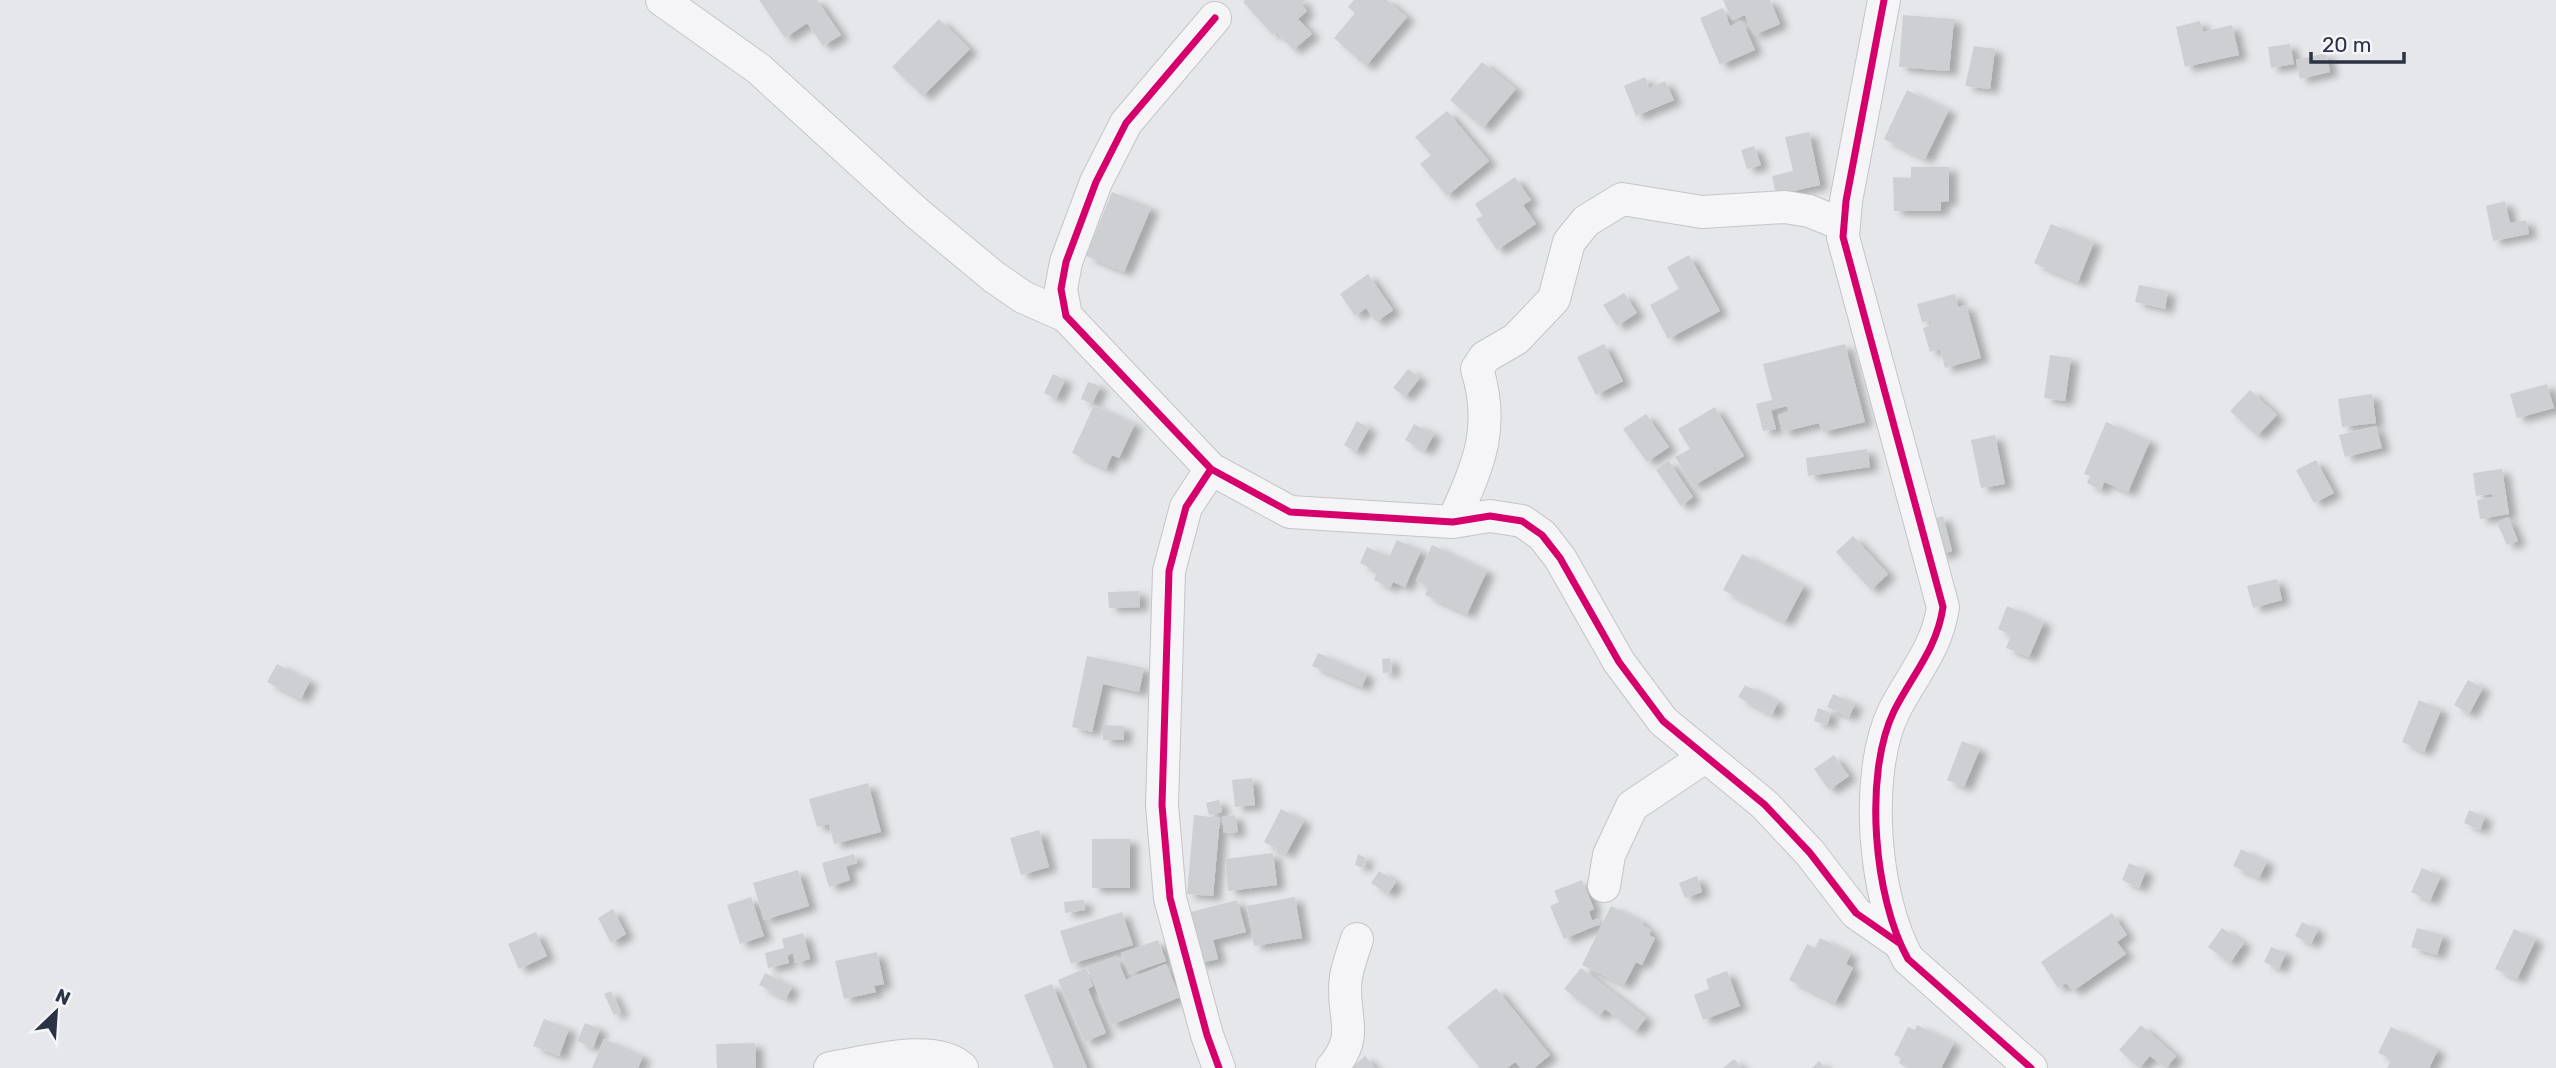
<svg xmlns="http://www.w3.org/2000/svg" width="2556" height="1068" font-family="Rubik,sans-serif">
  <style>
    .building { fill: #cecfd2; filter: url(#shadow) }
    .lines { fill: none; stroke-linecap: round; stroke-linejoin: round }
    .minor-casing { stroke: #c4c5c8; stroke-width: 34 }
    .minor { stroke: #f5f5f7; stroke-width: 32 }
    .cycleway-casing { stroke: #f4f5f9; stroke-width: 11 }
    .cycleway { stroke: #d6006c; stroke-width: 7 }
  </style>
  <defs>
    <filter id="shadow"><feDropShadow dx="8" dy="4.5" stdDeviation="3.5" flood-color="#0004"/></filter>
  </defs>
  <rect width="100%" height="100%" fill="#e6e7ea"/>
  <path class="building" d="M759,0H817L841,35L823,46L807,23L785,38Z
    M1245,0H1306L1301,4L1307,11L1298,19L1312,34L1293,50L1277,32L1273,35L1243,2Z
    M1354,0H1387L1407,17L1366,66L1334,38L1355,13L1348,7Z
    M1723,0H1770L1780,24L1754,35L1745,15L1732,20Z
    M1723,8L1730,26L1742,21L1755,50L1720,65L1700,18Z
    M1903,15L1954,19L1949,71L1899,67Z
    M939,19L970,49L923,96L892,67Z
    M2200,21L2203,32L2232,25L2239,55L2185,67L2176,27Z
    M2290,44L2294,64L2271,68L2268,47Z
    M1974,46L1995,49L1990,89L1965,86Z
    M2326,53L2330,72L2300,79L2296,60Z
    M1482,62L1516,89L1483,128L1450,100Z
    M1645,77L1649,88L1665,81L1674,100L1636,116L1624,86Z
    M1907,90L1949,110L1925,159L1884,139Z
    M1447,111L1489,161L1447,196L1420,164L1431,155L1415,137Z
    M1809,132L1820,185L1776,195L1772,176L1793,171L1785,137Z
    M1754,146L1761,165L1747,169L1741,150Z
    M1911,167H1949V201L1941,202V211H1894L1893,177L1911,178Z
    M1515,177L1531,200L1523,205L1536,224L1497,250L1476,219L1483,216L1475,204Z
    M1112,192L1151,208L1124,272L1086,256Z
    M2505,201L2510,223L2526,220L2529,234L2493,241L2486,206Z
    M2051,224L2094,242L2078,282L2034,263Z
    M1689,255L1720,311L1668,339L1650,305L1679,289L1667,267Z
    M1368,274L1393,310L1376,322L1366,308L1355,316L1340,294Z
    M2139,285L2168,291L2165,309L2135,302Z
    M1624,293L1637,313L1617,326L1603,305Z
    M1955,294L1958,307L1966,305L1981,358L1945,368L1940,349L1930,352L1923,328L1932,325L1931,320L1922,322L1917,304Z
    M1604,344L1623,381L1596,395L1577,357Z
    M1845,344L1865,422L1822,432L1819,423L1783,432L1778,415L1789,412L1787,406L1771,410L1776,429L1763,431L1756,404L1772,400L1763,364Z
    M2050,355L2071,358L2065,401L2044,398Z
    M1408,369L1420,378L1405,397L1393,388Z
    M1053,374L1065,380L1056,399L1044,393Z
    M1088,382L1100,386L1092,404L1081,399Z
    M2547,384L2554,408L2517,418L2510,394Z
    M2250,390L2277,415L2257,436L2230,411Z
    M2372,394L2376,423L2342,427L2338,399Z
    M1094,405L1135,424L1119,458L1112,455L1106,469L1072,453Z
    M1715,407L1744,456L1693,486L1675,457L1690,449L1678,429Z
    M1646,414L1669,447L1647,462L1623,429Z
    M1357,421L1369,428L1356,452L1344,445Z
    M2106,422L2150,441L2128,492L2104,482L2101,490L2087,483L2090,476L2084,474Z
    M1414,424L1434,434L1425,451L1405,440Z
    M2376,426L2382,448L2345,457L2339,435Z
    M1995,435L2005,484L1981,488L1971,440Z
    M1867,449L1870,467L1808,476L1806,458Z
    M1668,460L1693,497L1681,506L1656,470Z
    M2316,460L2334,493L2314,503L2296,470Z
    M2502,469L2509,514L2480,519L2477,500L2493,497L2492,494L2476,496L2473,473Z
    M1943,516L1952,551L1939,555L1930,520Z
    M2508,517L2518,541L2507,545L2497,523Z
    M1853,536L1888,574L1871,590L1836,552Z
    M1397,540L1421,551L1405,587L1393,582L1390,588L1374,580L1377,571L1360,563L1367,547L1389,557Z
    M1432,545L1487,571L1467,614L1425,595L1428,587L1416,581Z
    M1742,554L1804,586L1785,622L1723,590Z
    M2277,579L2282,600L2253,608L2247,586Z
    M1139,591L1140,607L1109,608L1108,592Z
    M2007,606L2044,622L2029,657L2006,648L2011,635L1998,629Z
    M1318,653L1367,674L1362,687L1312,666Z
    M1087,656L1144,668L1139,692L1103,684L1092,732L1072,727Z
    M1390,658L1392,672L1383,673L1382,659Z
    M277,664L310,681L301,699L267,682Z
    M2468,680L2483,688L2469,714L2454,705Z
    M1745,685L1778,702L1772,715L1738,697Z
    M1833,694L1855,704L1849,717L1827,707Z
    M2419,700L2441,710L2424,752L2402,742Z
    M1818,708L1831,713L1827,725L1814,721Z
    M1103,725L1124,726V740H1103Z
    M1962,741L1980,749L1964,787L1947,780Z
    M1834,755L1849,776L1829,790L1814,769Z
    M1252,778L1255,805L1235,807L1232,780Z
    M868,783L881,832L834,844L829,824L817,827L809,799Z
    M1219,800L1222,812L1209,815L1206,803Z
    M1281,809L1304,821L1286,854L1264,842Z
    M2469,810L2485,817L2480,830L2464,823Z
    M1194,815L1220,818L1213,896L1187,894Z
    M1235,815L1238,832L1224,833L1222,817Z
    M1039,830L1049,867L1021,875L1010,838Z
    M1092,839H1130V888H1092Z
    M2241,849L2267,862L2259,878L2233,866Z
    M1273,853L1277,885L1228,891L1225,859Z
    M854,854L857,863L846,866L850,880L829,887L822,863Z
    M1358,854L1366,858L1363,868L1355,865Z
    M2129,863L2146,871L2139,888L2122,880Z
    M2422,868L2441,876L2430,901L2411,892Z
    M798,870L809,906L764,920L753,883Z
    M1379,871L1396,882L1388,894L1371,883Z
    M1697,876L1702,892L1685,898L1679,883Z
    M1582,880L1594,909L1589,911L1592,921L1598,918L1600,924L1564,939L1550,906L1559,902L1554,891Z
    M751,897L764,936L740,944L727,905Z
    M1295,897L1302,938L1254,946L1247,906Z
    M1084,900L1085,910L1065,913L1064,902Z
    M1237,900L1246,932L1213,940L1218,959L1196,964L1183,914Z
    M1611,906L1643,922L1642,925L1651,930L1649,935L1655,938L1642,965L1636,962L1624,985L1582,965Z
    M613,909L626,934L611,943L598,918Z
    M1122,912L1133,945L1071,964L1060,931Z
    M2112,913L2127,935L2117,942L2126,954L2073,991L2066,983L2058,988L2041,962Z
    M2302,922L2318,930L2311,944L2295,936Z
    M2222,928L2244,943L2230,963L2208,947Z
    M2417,928L2443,935L2437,955L2411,947Z
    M2514,929L2536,939L2517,979L2495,969Z
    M536,932L547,956L519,969L508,944Z
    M803,933L810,959L795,963L793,953L787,955L789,963L768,968L765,953L784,948L782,939Z
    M1820,938L1851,954L1846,964L1853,968L1835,1003L1789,980L1807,944L1815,948Z
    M1158,940L1166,961L1129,974L1121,953Z
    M2271,947L2286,953L2279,969L2264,962Z
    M877,952L884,984L874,986L876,992L844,999L835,961Z
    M1116,956L1126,980L1166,964L1180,997L1111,1025L1087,968Z
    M1086,968L1093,986L1088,989L1106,1033L1085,1042L1058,980Z
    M1581,968L1646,1018L1635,1032L1605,1009L1599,1016L1564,989Z
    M1727,971L1740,1006L1703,1020L1694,995L1709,989L1706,979Z
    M765,973L792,987L786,999L759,985Z
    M1052,984L1087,1068H1054L1024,995Z
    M1496,988L1550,1055L1534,1068H1521L1515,1062L1507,1068H1480L1447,1027Z
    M611,991L621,1012L614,1015L604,994Z
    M544,1019L569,1029L559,1056L533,1046Z
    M585,1023L600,1029L593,1048L577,1041Z
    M1917,1025L1954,1043L1941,1068H1908L1899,1063L1901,1058L1894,1055L1908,1027L1915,1030Z
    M2141,1025L2176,1056L2166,1068L2150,1056L2139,1068L2119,1050Z
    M2391,1027L2438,1050L2429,1068H2387L2391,1059L2378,1053Z
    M604,1039L643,1056L638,1068H592Z
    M755,1043L756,1068H717L716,1044Z
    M1365,1056L1375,1068H1351Z
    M1734,1059L1742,1068H1723Z
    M1819,1061L1826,1068H1812Z"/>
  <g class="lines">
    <defs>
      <path id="minor" d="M662,0L759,69L918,214L994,277L1023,297L1066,316
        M1884,0L1846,201L1843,237L1943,607C1937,649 1912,675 1894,711C1863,775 1874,899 1908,959L2031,1068
        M1215,18L1126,123L1096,182L1066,262L1061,289L1066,316L1211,469L1290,512L1453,522L1490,516L1522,521L1542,535L1560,558L1619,662L1663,721L1765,805L1810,853L1856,913L1899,943
        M1211,469L1186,507L1169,571L1162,805L1170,898L1207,1035L1219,1068
        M1453,522C1477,467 1496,430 1477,369L1485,357L1516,339L1554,299L1569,242L1586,221L1622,199L1702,212L1785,207L1809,211L1844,225
        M1604,886L1609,855L1632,806L1705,757
        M830,1068C865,1063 935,1042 962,1068
        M1332,1068C1362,1033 1340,1015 1346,977C1348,965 1353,952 1357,939"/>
    </defs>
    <use href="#minor" class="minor-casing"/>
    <use href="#minor" class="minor"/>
    <defs>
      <path id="cycleway" d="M1884,0L1846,201L1843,237L1943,607C1937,649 1912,675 1894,711C1863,775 1874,899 1908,959L2031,1068
        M1215,18L1126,123L1096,182L1066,262L1061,289L1066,316L1211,469L1290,512L1453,522L1490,516L1522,521L1542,535L1560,558L1619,662L1663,721L1765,805L1810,853L1856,913L1899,943
        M1211,469L1186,507L1169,571L1162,805L1170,898L1207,1035L1219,1068"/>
    </defs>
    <use href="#cycleway" class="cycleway-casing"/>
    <use href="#cycleway" class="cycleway"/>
  </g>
  <g transform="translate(56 1012) rotate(25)" stroke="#f4f5f9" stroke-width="5" paint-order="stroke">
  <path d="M0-5L12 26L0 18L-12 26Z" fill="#2b3344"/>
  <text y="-10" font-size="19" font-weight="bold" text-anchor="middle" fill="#2b3344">N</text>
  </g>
  <path d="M2311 52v10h93v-10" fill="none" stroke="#2b3344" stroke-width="3.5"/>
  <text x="2322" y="52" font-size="21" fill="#2b3344" stroke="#f4f5f9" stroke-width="5" paint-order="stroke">20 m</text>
</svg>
